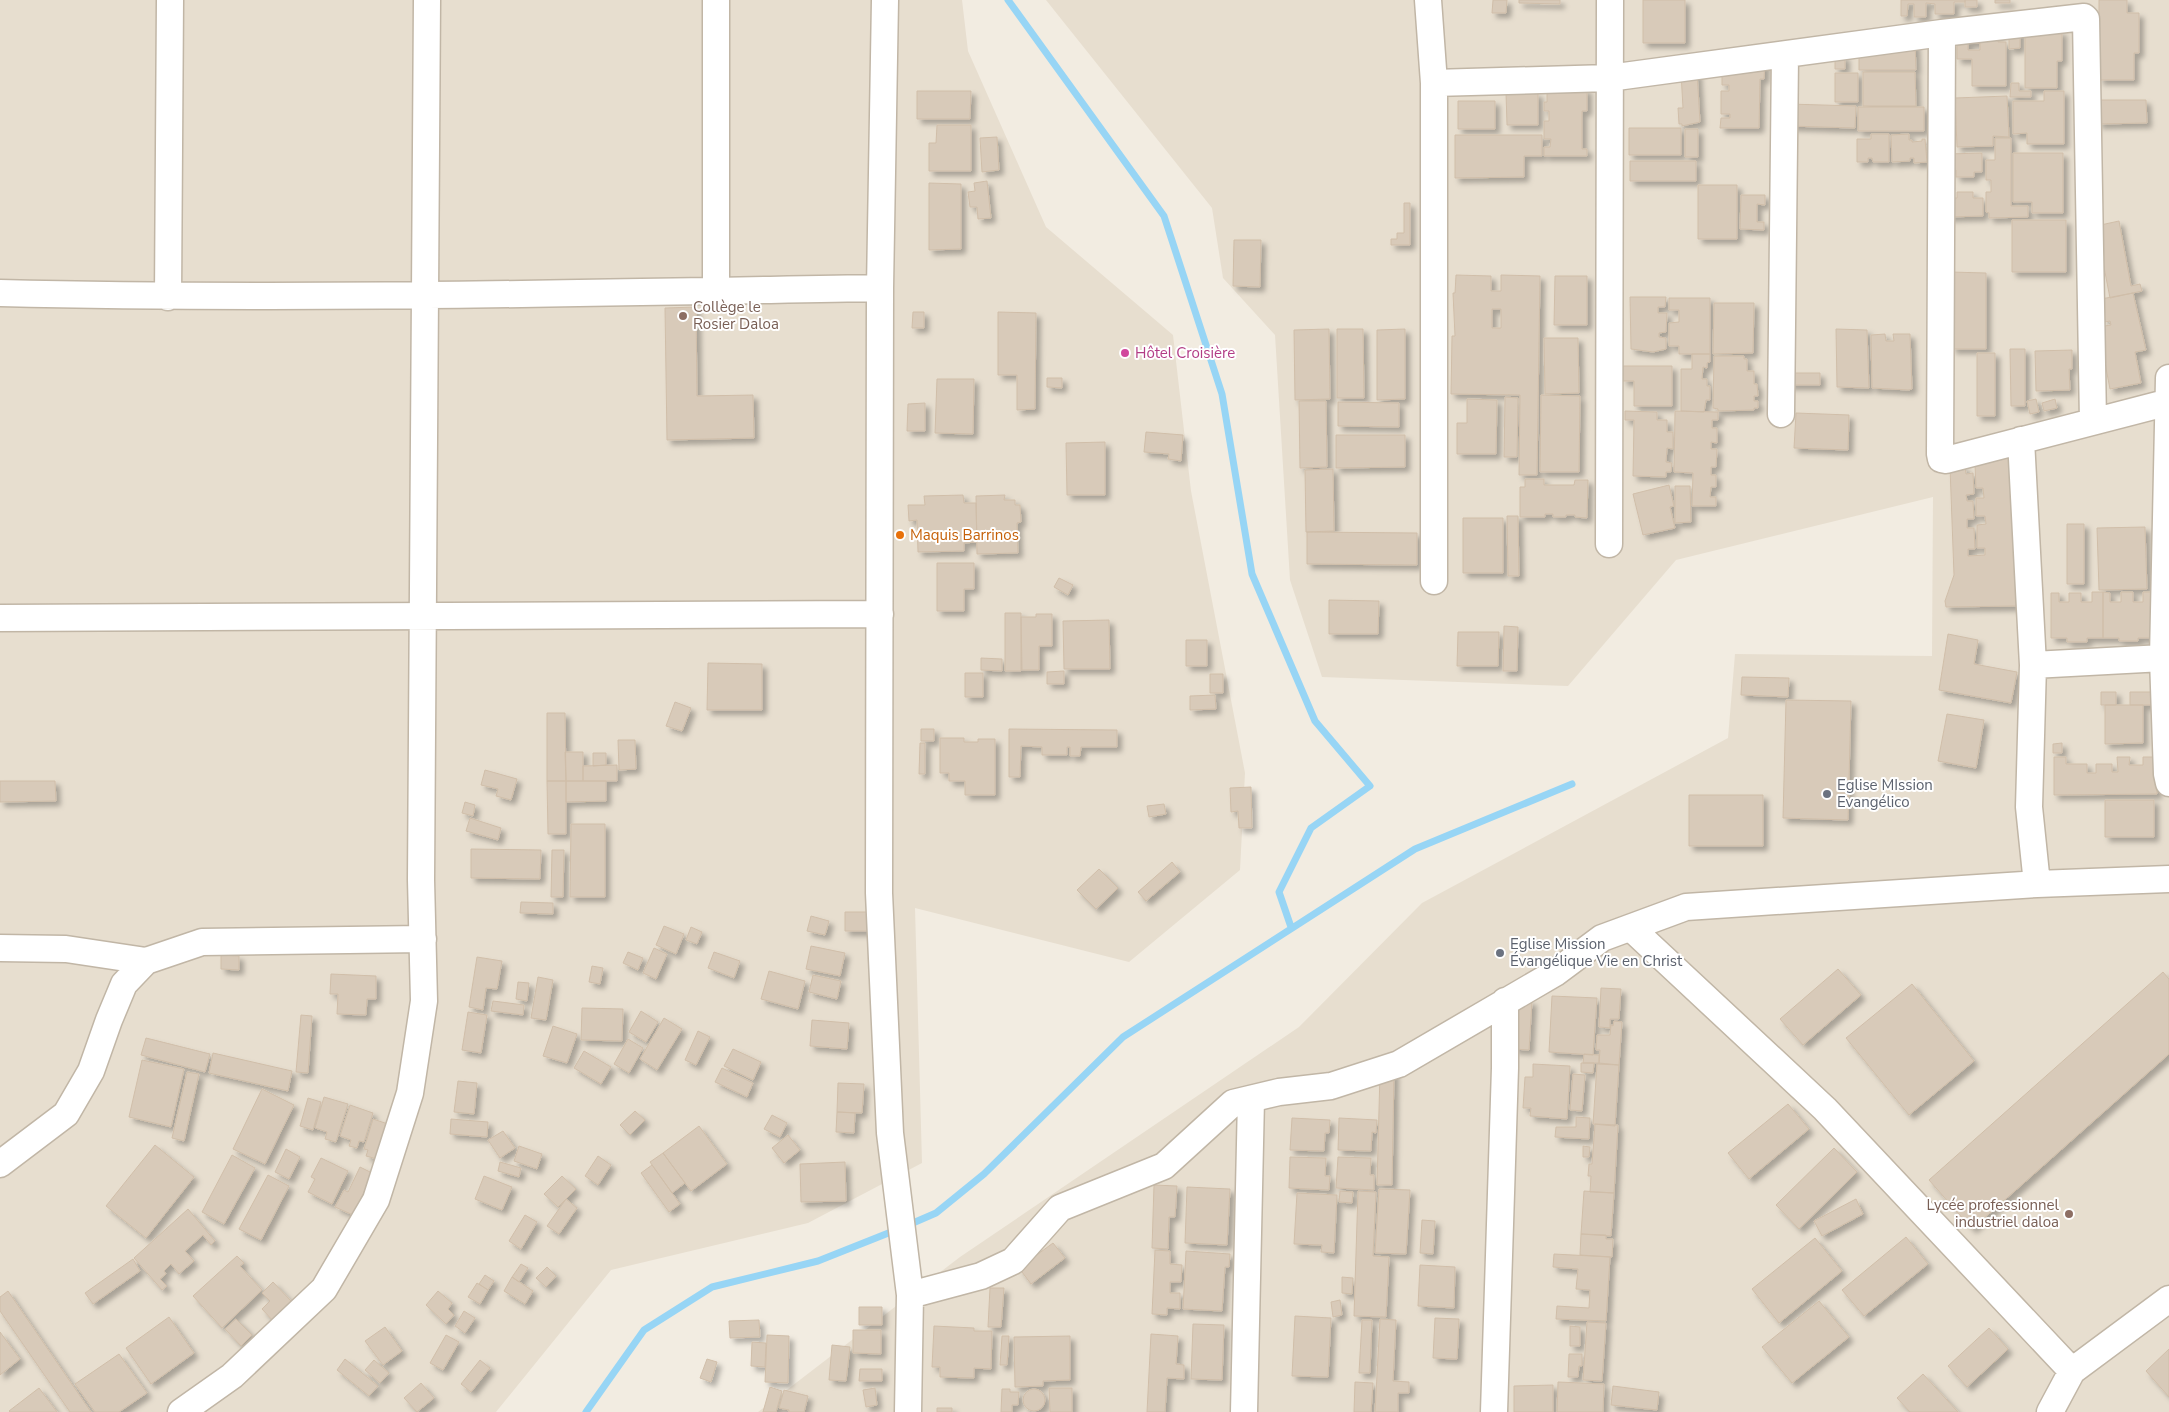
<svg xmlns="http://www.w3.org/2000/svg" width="2169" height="1412" font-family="'Nunito Sans',sans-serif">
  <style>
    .residential { fill: #e7decf }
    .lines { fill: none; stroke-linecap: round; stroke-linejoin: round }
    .stream { stroke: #97d5f5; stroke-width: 7 }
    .building { fill: #d8cab9; stroke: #d0bea9; fill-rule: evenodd; filter: url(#shadow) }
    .minor-casing { stroke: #c1b6a6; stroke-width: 29 }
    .minor { stroke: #fff; stroke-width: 26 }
    .education-dot { fill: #8d6e63; stroke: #fff; stroke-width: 2 }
    .hotel-dot { fill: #d1479c; stroke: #fff; stroke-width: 2 }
    .food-dot { fill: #e8710a; stroke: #fff; stroke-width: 2 }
    .worship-dot { fill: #6b7280; stroke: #fff; stroke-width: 2 }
    .labels { text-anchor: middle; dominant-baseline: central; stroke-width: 4; stroke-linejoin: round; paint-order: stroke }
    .education-label { font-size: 15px; fill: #785e54; stroke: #fff; text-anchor: start }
    .hotel-label { font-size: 15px; fill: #b23c85; stroke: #fff; text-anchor: start }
    .food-label { font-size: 15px; fill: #c56008; stroke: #fff; text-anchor: start }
    .worship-label { font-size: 15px; fill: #5b616d; stroke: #fff; text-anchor: start }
  </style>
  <defs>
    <filter id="shadow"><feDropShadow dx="4.5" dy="4.5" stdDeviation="2.5" flood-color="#0004"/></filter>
  </defs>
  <rect width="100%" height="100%" fill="#f2ece1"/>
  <path class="residential" d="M0,0H962L968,51L1046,227L1173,335L1191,491L1245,773L1240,870L1129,962L915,908L922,1163L808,1223L611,1270L496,1412H0Z
    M1046,0H2169V1412H758L960,1257L1299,1027L1422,903L1728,738L1735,654L1932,656L1933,497L1676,560L1568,686L1322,677L1290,580L1275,335L1223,278L1212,208Z"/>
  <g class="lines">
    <path class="stream" d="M1008,0L1164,216L1222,394L1252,574L1315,721L1370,786L1311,828L1279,892L1291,927
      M906,1226L936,1213L984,1174L1123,1037L1415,849L1572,784
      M586,1412L644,1330L712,1287L818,1261L896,1230"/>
  </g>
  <path class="building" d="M1493,0H1507L1506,13H1492Z
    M1519,0H1560V4L1519,3Z
    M1643,0H1685V43H1643Z
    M1901,0H1965V2H1954V14H1935V4L1926,3V17H1914V4H1908L1907,16H1901Z
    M1965,0H1977V7H1965Z
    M1995,0H2010V3H1995Z
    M2099,0H2127V13H2139V53H2134V80H2099Z
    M2009,28H2020V48L2009,49Z
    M2062,31V61H2057V88H2025V32Z
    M1999,35L1998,42H2006V86H1972V59H1957V36ZM1968,43H1980V50H1968Z
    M1915,43L1916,70H1859V51Z
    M1835,56H1845V69H1835Z
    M1765,60L1764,79H1760L1759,128H1720L1721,118H1730V114H1721V91H1729V85H1722V67Z
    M1697,72L1700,122L1682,126V124H1679L1678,108H1683L1681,73Z
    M1863,72H1915L1916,106H1863Z
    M1835,73H1858V102H1835Z
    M2011,83H2019V91H2031V97H2010Z
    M1547,89H1587V111H1582V149H1587V156H1544V147H1550L1551,139H1544V121H1549V111H1544V102H1547Z
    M917,91H971L970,119H917Z
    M2044,91H2064V144H2027V133L2013,134V101H2044Z
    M1506,93H1538V125H1507Z
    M2007,96L2009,137L1993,136V146L1957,147L1955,98Z
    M2098,100H2146L2147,123L2098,124Z
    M1458,101H1495V129H1458Z
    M1789,104L1856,106L1855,128L1788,126Z
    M1858,107H1924V131H1858Z
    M937,125H971V171H929V143H936Z
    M1629,128H1681V155H1629Z
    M1685,129H1698V157H1685Z
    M1871,134H1889V162H1873L1872,158H1868V162H1857V139H1871Z
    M1909,134V140H1912V142L1922,141V139H1925L1927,162L1914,163V158H1910V161L1892,162L1891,135Z
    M1455,135H1542V156H1524V177L1455,178Z
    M997,137L999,170L982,172L980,138Z
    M1995,138H2011V206H2028V217L1989,218V213L1986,212V192H1991V180H1986V160H1995Z
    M1982,153V172H1974V177H1956V170H1948V154Z
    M2013,153H2063V213H2032V202H2013Z
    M1630,161H1696V181H1630Z
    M987,181L991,218L978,219L977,207H970L968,192L975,191L974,183Z
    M929,183L961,184V249L929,250Z
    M1698,185H1737V239H1698Z
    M1957,192H1973V198H1983V216L1947,217V198H1957Z
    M1741,195H1765V205L1757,204V222H1764V230L1740,229Z
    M1404,203H1410V245H1391V239H1397V233H1404Z
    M2012,220H2066V272H2012Z
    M2119,221L2131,286L2140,284L2142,291L2110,298L2096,226Z
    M1234,240H1261L1260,287L1233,286Z
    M1951,272L1986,273V349H1952Z
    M1456,275L1491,276V291H1501V275L1540,276L1537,475H1519L1520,395L1451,394L1452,336H1455L1453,293H1455ZM1492,309H1501V328H1492Z
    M1555,276H1587V325H1554Z
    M2133,293L2146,350L2135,352L2141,383L2110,389L2098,327L2111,325L2110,321L2105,322L2101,299Z
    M1630,297H1666L1665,307H1658V313H1667L1666,332L1659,333V337L1666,338V349L1653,352L1631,349Z
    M1669,298H1710V354H1679V346H1669V323L1679,322V310H1669Z
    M1714,303H1754L1753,353L1713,354Z
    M696,307L697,396L753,395L754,438L667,440L665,308Z
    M913,312H924V328H912Z
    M998,312L1036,313L1035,409L1017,410V375H998Z
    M1329,329L1330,399L1295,400L1294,330Z
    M1337,329H1363L1364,398H1337Z
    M1405,329V399L1377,400V330Z
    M1836,329L1867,330L1869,388L1837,387Z
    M1885,334L1886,341H1894L1893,334H1910L1912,389L1909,390L1872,388L1871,335Z
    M1544,338H1578L1579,393L1545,394Z
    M2010,349H2025V406H2011Z
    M2072,350V369H2069L2070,390L2036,391L2035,351Z
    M1977,353H1995V416H1977Z
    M1692,354H1710V362L1707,363V368L1703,367L1702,379H1707V386H1710V400H1706L1704,412L1681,411V369H1692Z
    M1714,356H1744V359H1747V371H1754V384H1757L1758,396H1754V401H1758V408H1754V410L1718,411V409L1713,408Z
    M1623,366H1672V406H1634V381H1623Z
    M1788,373H1820V385H1788Z
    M1047,378H1062V388L1047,387Z
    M937,379H974L973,434L935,433Z
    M1541,395L1580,396L1579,472H1540Z
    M1505,397L1518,398L1517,457H1504Z
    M1467,399L1497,400L1496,454H1457V423H1467Z
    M2036,399L2039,412L2030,414L2027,401Z
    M2055,399L2057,408L2044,411L2042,403Z
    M1299,401H1326L1327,467L1300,468Z
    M1338,402L1399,403V427L1338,426Z
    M925,403V431H907L908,404Z
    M1625,411L1657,412V420H1667V432H1673V449L1667,448L1666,462L1672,463L1671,472H1666V477L1633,476L1634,420H1625Z
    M1675,411L1718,412V420H1712V428H1717V443L1711,442V449H1717L1716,467H1711V475H1716V487H1711L1710,497H1716V506H1692L1693,473L1674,472Z
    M1796,413L1849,415L1848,450L1794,448Z
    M1146,432L1183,435L1181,461L1168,459L1169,454L1144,452Z
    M1336,435H1405V467L1336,468Z
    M1105,442V495H1067L1066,443Z
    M2012,457L2016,606L1946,607L1945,601L1954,575L1950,467H1965L1966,474L1973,473L1974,494L1966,495L1967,501H1973L1974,519H1967V528H1974L1975,549H1968V556L1985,555V548H1977V525L1986,524L1985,516H1976V498H1984L1983,488H1976L1975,465Z
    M1333,469L1334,531L1306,532L1305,470Z
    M1525,479H1544V485H1574L1575,480H1588L1587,518L1575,517V515H1566V517H1553V514H1545V517H1520V487H1525Z
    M1669,485L1674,506L1670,507L1675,528L1643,535L1633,494Z
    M1675,486H1690L1691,522L1675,523Z
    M963,495L964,503H976L977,542L964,543V551L918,552L917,520L909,521L908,505H925L924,496Z
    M1005,495L1004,500H1015V505H1020L1021,522L1017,523L1018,553L977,554L976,496Z
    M1507,516H1518L1519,576H1508Z
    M1463,518H1503V573H1463Z
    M2067,524H2084V584H2067Z
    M2145,527L2147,589L2099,590L2097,528Z
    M1307,532L1417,533V565L1307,564Z
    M937,563H974V589H964V611H937Z
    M1059,578L1073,585L1068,595L1054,587Z
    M2092,592H2103V638H2087V642H2067V638H2051V593H2059V602H2069V593H2081V602H2092Z
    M2103,592L2110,593V602H2121V592H2133V602H2143V592H2156L2155,638H2138V641H2119V638H2103Z
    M1329,600L1379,601L1378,634H1329Z
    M1005,613H1021V671H1005Z
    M1036,614H1052V646H1039V670H1022L1021,617H1036Z
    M1109,620L1110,669H1064L1063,621Z
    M1504,626L1518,627L1517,671H1503Z
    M1458,632H1499L1498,666H1457Z
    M1948,634L1978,640L1974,664L2017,672L2011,703L1939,690Z
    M1186,640H1207V666H1186Z
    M981,658L1002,659V671L981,670Z
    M708,663L762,664V710H707Z
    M1064,671V684H1047V672Z
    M965,673H983V697H965Z
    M1210,674H1223V693H1210Z
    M1742,677L1789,678L1788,697L1741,695Z
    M2101,692H2116V705H2101Z
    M2130,692H2155V705H2130Z
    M1215,695L1216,709L1190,710V696Z
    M1786,700L1851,701L1848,820L1783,818Z
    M675,702L691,708L682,731L666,726Z
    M2105,705H2143V743L2105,744Z
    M547,713H565L566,781H547Z
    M1947,714L1984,720L1976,768L1938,761Z
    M921,729H934V741H921Z
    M1009,729L1117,730V747H1081L1080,756H1070V747H1067V755H1042V747L1021,746L1020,777H1009Z
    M940,738H964V742H978V739H995V795H965V781H949V773H940Z
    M618,740H635L636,769L619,770Z
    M920,743H925V774H919Z
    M2062,743V753H2053V744Z
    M565,752H583V781H566Z
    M593,753H606V765L593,766Z
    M2054,757H2066V764H2087V773H2096V764H2112V772H2118L2117,757H2130L2129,765H2143V757H2157V794L2054,795Z
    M617,765V781H583V766Z
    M485,770L517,779L511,800L496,796L498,789L481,785Z
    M0,781H55L56,801L0,802Z
    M547,781H566V834H548Z
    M566,781H606V801L566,802Z
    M1251,787L1252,828H1239L1238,811L1231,812L1230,788Z
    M1689,795H1763V846H1689Z
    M2105,800H2154V837H2105Z
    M465,802L475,805L473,816L462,813Z
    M1164,804L1166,814L1149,817L1147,806Z
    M470,818L501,828L498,840L466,831Z
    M571,824H605V897H570Z
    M471,849L541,850L540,879L471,878Z
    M552,850H564L563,897H551Z
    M1172,862L1180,872L1146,901L1138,892Z
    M1099,869L1118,888L1096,909L1077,890Z
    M521,902L553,903V914L520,913Z
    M845,912H869L868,931H845Z
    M811,916L829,921L825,935L807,931Z
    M664,926L684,934L676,954L656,945Z
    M691,927L702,932L697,944L686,940Z
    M811,946L845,953L840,976L806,969Z
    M654,948L667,954L656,979L643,973Z
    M628,952L643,958L638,970L623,963Z
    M714,952L740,961L734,978L708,968Z
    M221,955L239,956V970L221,969Z
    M477,957L502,961L497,989L486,988L483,1010L469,1007Z
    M592,966L603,968L600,984L589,982Z
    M1838,969L1861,995L1803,1045L1780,1019Z
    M769,971L805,981L798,1009L761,999Z
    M2163,972L2169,979V1054L1972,1229L1929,1180Z
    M331,974L376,976V999H367L366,1015L337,1014L338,994H330Z
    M813,975L841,981L837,999L809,992Z
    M538,977L553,980L546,1020L531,1018Z
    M518,982L529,983L527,1001L516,999Z
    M1912,984L1974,1061L1909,1115L1846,1038Z
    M1601,988L1621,989L1619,1019H1610V1028L1599,1027Z
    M1552,996L1597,998L1593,1055L1549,1052Z
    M1517,999L1532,1001L1529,1050L1513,1049Z
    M493,1001L524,1005L523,1015L491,1011Z
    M582,1008L623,1009L622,1041L581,1040Z
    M641,1011L658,1022L646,1042L629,1032Z
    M468,1012L487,1015L481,1053L462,1050Z
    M301,1015L312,1016L308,1073L296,1072Z
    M664,1018L682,1029L657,1070L640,1059Z
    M812,1020L849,1023L847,1049L810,1046Z
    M1614,1021L1622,1022L1619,1065L1599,1063L1600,1050H1596L1597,1035H1610L1611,1025L1613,1026Z
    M553,1026L577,1034L567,1063L543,1056Z
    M698,1031L710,1037L696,1065L685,1060Z
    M146,1038L210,1054L205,1072L141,1055Z
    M628,1039L643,1048L629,1073L614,1064Z
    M733,1049L761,1062L753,1080L724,1066Z
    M584,1051L611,1067L601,1084L574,1068Z
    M213,1053L292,1071L288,1091L209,1073Z
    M1584,1054L1599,1055V1063H1583Z
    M142,1060L184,1069L171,1127L129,1117Z
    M1581,1063H1594L1593,1073L1581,1072Z
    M1533,1064L1570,1066L1567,1119L1530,1116L1531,1108H1523L1525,1077H1533Z
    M1597,1064L1619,1065L1615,1126L1593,1124Z
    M722,1068L753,1083L747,1097L715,1082Z
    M187,1072L199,1074L184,1141L172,1138Z
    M1380,1072H1394L1392,1185H1377Z
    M1573,1074L1585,1075L1582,1111L1570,1110Z
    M458,1081L477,1083L474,1114L454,1112Z
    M838,1083L864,1084L862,1113L837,1112Z
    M262,1089L294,1105L265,1164L233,1149Z
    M324,1097L348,1104L336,1142L325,1139L327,1132L315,1128Z
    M308,1098L321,1102L313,1130L300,1126Z
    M1788,1104L1809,1129L1749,1179L1728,1153Z
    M350,1105L373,1113L364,1142L359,1141L357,1148L349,1146L351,1140L340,1136Z
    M635,1111L645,1120L630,1135L620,1125Z
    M837,1112L855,1113L854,1133L836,1132Z
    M772,1115L787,1123L780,1137L764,1129Z
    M1576,1117L1590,1118L1589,1139L1555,1137L1556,1127H1576Z
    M1292,1118L1330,1120L1329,1133H1325L1324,1151L1290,1150Z
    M1339,1118L1377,1120L1376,1133L1372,1132L1371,1151L1338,1150Z
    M373,1119L388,1124L377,1159L366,1156L368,1150L364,1149Z
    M451,1119L488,1122L487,1137L450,1134Z
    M1595,1124L1618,1125L1614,1193L1590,1192L1591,1176H1588L1589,1164H1592Z
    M699,1126L727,1164L691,1191L663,1153Z
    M503,1131L515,1148L500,1158L488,1140Z
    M788,1135L800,1150L784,1163L772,1148Z
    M155,1145L194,1177L146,1238L106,1206Z
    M519,1146L542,1154L537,1169L514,1161Z
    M1583,1146L1590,1147L1589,1157H1583Z
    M1834,1148L1857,1172L1799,1229L1776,1205Z
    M286,1149L300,1157L289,1179L275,1172Z
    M663,1153L685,1183L672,1193L650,1162Z
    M232,1155L255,1168L224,1224L202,1212Z
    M598,1156L611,1165L598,1185L585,1176Z
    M1290,1157L1326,1158L1325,1176H1330L1329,1190L1289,1188Z
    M1338,1157L1371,1158L1370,1175H1374V1190L1336,1188Z
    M321,1158L348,1171L332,1204L308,1192L315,1179L311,1177Z
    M500,1162L521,1168L519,1177L498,1171Z
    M845,1162L846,1201L801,1202L800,1164Z
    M652,1165L680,1204L669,1212L641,1173Z
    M360,1167L378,1176L367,1186L353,1215L335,1207L344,1190L348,1192Z
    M268,1175L289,1186L261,1240L239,1229Z
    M484,1176L512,1187L502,1210L475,1199Z
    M562,1176L576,1189L558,1207L544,1194Z
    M1154,1185L1177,1186L1175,1217H1169L1168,1249L1152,1248Z
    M1187,1187L1230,1189L1227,1245L1185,1243Z
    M1379,1189L1410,1190L1406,1254L1375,1253Z
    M1340,1191L1353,1192L1352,1203L1339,1202Z
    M1358,1191L1376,1192L1373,1256L1389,1257L1386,1317L1354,1316Z
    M1584,1191L1614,1193L1611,1236L1581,1234Z
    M1297,1193L1337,1195L1334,1253L1321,1252L1322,1245L1294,1244Z
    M566,1199L577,1208L559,1234L547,1226Z
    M1856,1199L1863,1214L1822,1236L1814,1221Z
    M188,1209L215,1241L211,1245L203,1235L185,1251L194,1261L179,1274L171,1264L164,1271L166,1274L160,1279L167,1286L162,1290L134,1258Z
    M525,1215L537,1222L521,1249L509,1241Z
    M1422,1220L1435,1221L1433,1254L1420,1253Z
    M1581,1234L1606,1235V1239H1613L1612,1257L1580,1255Z
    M1906,1237L1928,1264L1864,1316L1842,1290Z
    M1815,1238L1842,1271L1779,1323L1752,1289Z
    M1053,1243L1065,1258L1031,1284L1019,1268Z
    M1155,1250L1170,1251V1264L1182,1265L1181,1282H1170V1293H1180V1309L1167,1308V1315L1152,1314Z
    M1186,1251L1230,1254L1229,1267H1225L1222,1311L1183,1309Z
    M1554,1254L1610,1257L1606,1321L1556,1319L1557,1306L1589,1308L1590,1290L1576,1289L1578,1269L1553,1267Z
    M237,1256L244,1263L240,1266L262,1290L222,1328L193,1296Z
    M133,1259L140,1271L93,1304L85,1293Z
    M521,1264L528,1268L519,1282L512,1277Z
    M1420,1265L1455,1267L1454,1308L1418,1306Z
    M547,1267L556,1276L546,1287L536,1278Z
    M485,1275L494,1281L488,1290L479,1284Z
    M512,1277L533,1291L525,1304L504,1291Z
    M1342,1277L1353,1278L1352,1294L1342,1293Z
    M273,1282L292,1302L273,1321L262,1309L270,1301L262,1293Z
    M477,1283L488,1290L480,1304L468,1297Z
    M990,1288H1004L1001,1327H988Z
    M8,1291L91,1412H70L0,1311V1297Z
    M438,1291L452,1303L448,1309L454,1315L446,1324L426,1305Z
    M1340,1300L1342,1315L1333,1317L1331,1302Z
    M1819,1301L1849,1337L1792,1383L1762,1347Z
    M859,1307H882V1325H859Z
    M464,1311L475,1318L465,1333L455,1326Z
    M1295,1316L1331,1318L1328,1377L1292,1376Z
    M169,1317L194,1353L151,1384L126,1348Z
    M1435,1318L1459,1319L1457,1359L1433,1358Z
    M236,1319L252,1335L241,1346L225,1329Z
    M1380,1319L1396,1320L1393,1381L1409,1382V1393H1398V1412H1375Z
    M759,1320L760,1337L730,1338L729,1321Z
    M1362,1320H1372L1370,1373H1359Z
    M1587,1322L1606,1323L1602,1381L1583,1380Z
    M1193,1324L1224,1325L1222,1380L1191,1379Z
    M934,1326L974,1328V1331H992L991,1369L974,1368V1378L940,1377V1367H932Z
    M1570,1326L1580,1327V1346H1570Z
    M385,1327L402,1351L383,1365L365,1341Z
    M1989,1328L2008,1349L1967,1387L1948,1366Z
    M853,1330H881V1354L853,1353Z
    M0,1332L20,1359L0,1375Z
    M1151,1334L1178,1336L1176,1364L1184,1365V1379L1167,1378L1165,1412H1147Z
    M446,1335L459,1342L443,1370L430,1363Z
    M767,1335L789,1336L788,1383L765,1382Z
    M1002,1336H1009L1007,1365H1000Z
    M1070,1336V1380L1043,1381V1386L1015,1387L1014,1337Z
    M752,1342L766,1343L765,1367L751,1366Z
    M832,1345L850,1347L846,1381L829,1380Z
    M2169,1349V1397L2146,1371Z
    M119,1354L147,1393L119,1412H95L75,1384Z
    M1569,1354H1582V1366H1579L1578,1377H1568Z
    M345,1359L378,1386L369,1396L337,1370Z
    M707,1359L717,1362L711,1382L700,1378Z
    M374,1360L389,1373L380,1383L365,1370Z
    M480,1360L490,1368L471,1392L461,1384Z
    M860,1369H882V1381H859Z
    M1923,1374L1958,1412H1910L1897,1398Z
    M1355,1382L1373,1383L1371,1412H1354Z
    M1558,1382L1604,1384L1603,1412H1557Z
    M421,1383L434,1398L417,1412L404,1398Z
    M1553,1385V1412H1514V1386Z
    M1613,1386L1659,1392L1657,1410L1611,1405Z
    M770,1387L782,1391L776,1412H763Z
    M39,1388L57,1412H10L9,1411Z
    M875,1388L877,1405L866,1407L863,1390Z
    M1049,1388H1072V1412H1050Z
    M1002,1389H1010V1392H1019L1018,1405H1012V1412H1001Z
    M1023 1400a11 11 0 1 1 22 0a11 11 0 1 1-22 0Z
    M784,1390L808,1396L804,1412H789V1410L779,1408Z
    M937,1408H952V1412H937Z"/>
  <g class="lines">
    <defs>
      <path id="minor" d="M885,0L880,288L879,893L890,1133L910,1295L908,1412
        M1428,0L1434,83V581
        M1942,33L1940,454L1941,459L1946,460L2169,402
        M1434,83L1609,78L1942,33L2084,17L2086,19L2093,421
        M716,291V0
        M0,293C294,300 587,293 880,288
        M168,297L170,0
        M2169,378L2163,658L2167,774L2169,783
        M1781,414L1785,56
        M2021,440L2033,665L2029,807L2037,884
        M1609,544L1610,0
        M0,618L880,614
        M2033,665L2163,658
        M1631,928L1825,1109L2072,1371
        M0,948L66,949L146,961
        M0,1164L66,1114L91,1071L109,1020L124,984L146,961L202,942L423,939
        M910,1295L981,1276L1013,1261L1060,1208L1164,1166L1233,1103L1279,1092L1331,1086L1399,1064L1555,973L1602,938L1686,907L2037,884L2169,879
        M181,1412L232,1376L324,1289L376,1200L410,1093L424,1001L421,880L427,0
        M1244,1412L1251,1099
        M1494,1412L1505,1068V1001
        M2050,1412L2072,1371L2169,1299"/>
    </defs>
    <use href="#minor" class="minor-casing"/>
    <use href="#minor" class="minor"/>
  </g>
  <g class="education-dot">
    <circle cx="683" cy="316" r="5"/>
    <circle cx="2069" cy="1214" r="5"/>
  </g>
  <circle class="hotel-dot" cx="1125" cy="353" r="5"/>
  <circle class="food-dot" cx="900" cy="535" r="5"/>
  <g class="worship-dot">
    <circle cx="1827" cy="794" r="5"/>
    <circle cx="1500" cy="953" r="5"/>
  </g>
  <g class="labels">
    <g class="education-label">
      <text x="693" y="307">Collège le<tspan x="693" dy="17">Rosier Daloa</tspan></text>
      <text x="2059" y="1205" text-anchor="end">Lycée professionnel<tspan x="2059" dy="17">industriel daloa</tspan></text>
    </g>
    <g class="hotel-label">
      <text x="1135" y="353">Hôtel Croisière</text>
    </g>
    <g class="food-label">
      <text x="910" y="535">Maquis Barrinos</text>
    </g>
    <g class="worship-label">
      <text x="1837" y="785">Eglise MIssion<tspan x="1837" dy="17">Evangélico</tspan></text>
      <text x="1510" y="944">Eglise Mission<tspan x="1510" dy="17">Évangélique Vie en Christ</tspan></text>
    </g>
  </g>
</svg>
